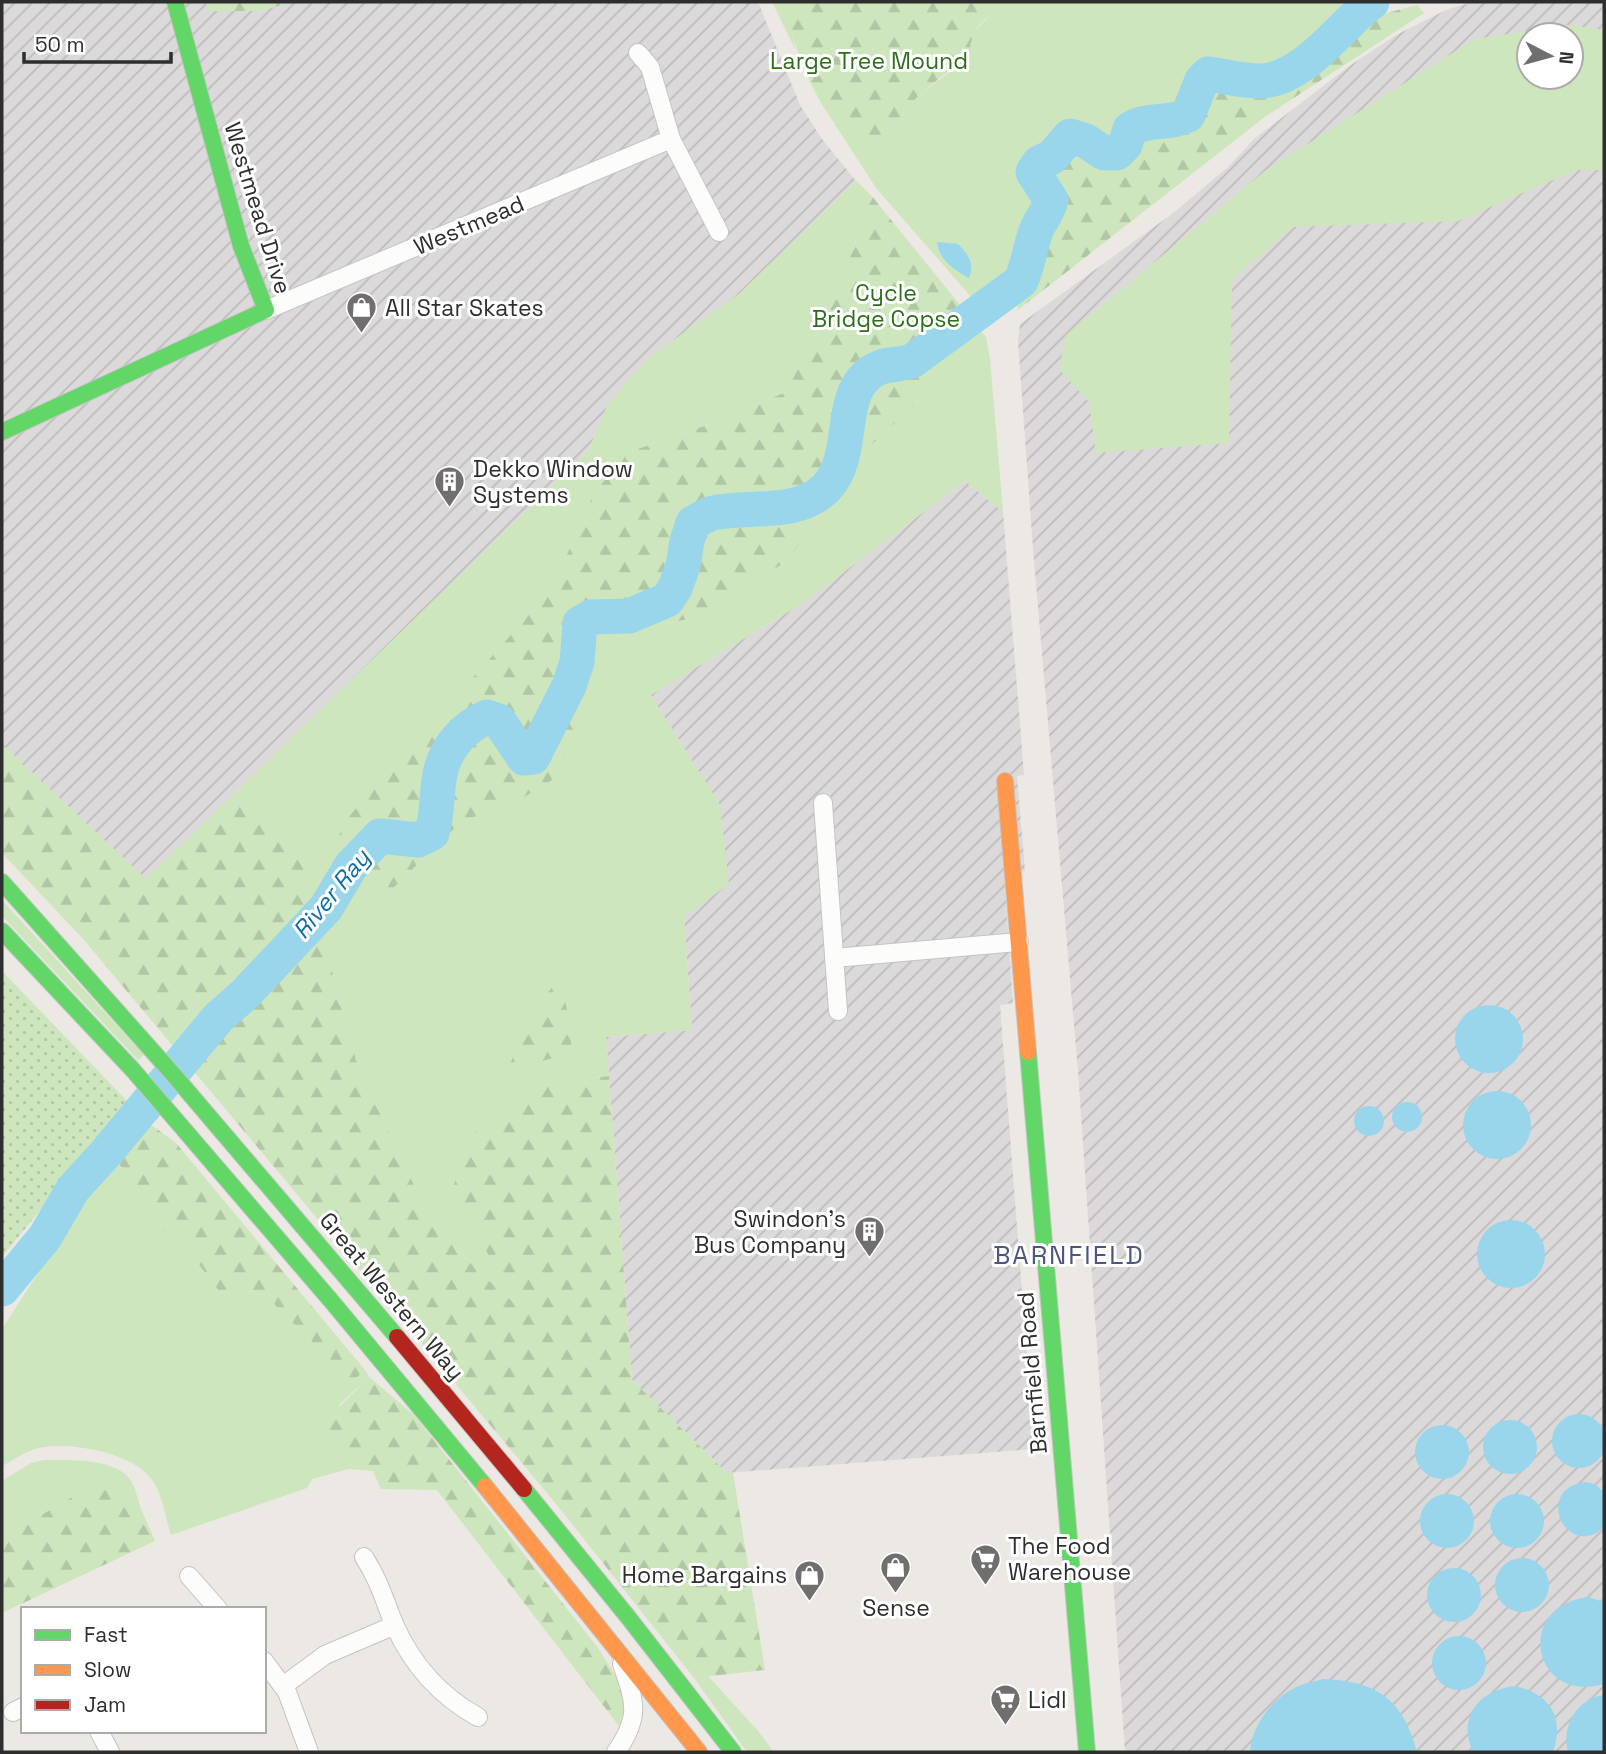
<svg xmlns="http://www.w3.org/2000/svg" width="1606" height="1754" font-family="'Space Grotesk',sans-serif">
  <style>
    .industrial { fill: url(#industrial-furrows); fill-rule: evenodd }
    .grass { fill: #cee6be; fill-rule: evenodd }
    .forest { fill: url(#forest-firs) }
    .park { fill: url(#park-dots) }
    .water { fill: #99d6ec }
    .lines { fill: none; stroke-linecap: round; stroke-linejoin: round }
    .river { stroke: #99d6ec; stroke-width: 35 }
    .street-casing { stroke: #c5c4c5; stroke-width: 20 }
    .fast-casing { stroke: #c5c4c5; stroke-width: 18 }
    .slow-casing { stroke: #c5c4c5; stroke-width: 18 }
    .jam-casing { stroke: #c5c4c5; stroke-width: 18 }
    .street { stroke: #fcfcfb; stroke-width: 18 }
    .fast { stroke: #63d668; stroke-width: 16 }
    .slow { stroke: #ff974d; stroke-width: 16 }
    .jam { stroke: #b3261e; stroke-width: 16 }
    .labels { text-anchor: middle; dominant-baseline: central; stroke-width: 6; stroke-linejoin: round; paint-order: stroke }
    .park-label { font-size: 23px; fill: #2c6e1b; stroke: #fff }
    .street-label { font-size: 23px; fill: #2e2e2e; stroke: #fff }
    .poi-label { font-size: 23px; fill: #2e2e2e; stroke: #fff; text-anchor: start }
    .water-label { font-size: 24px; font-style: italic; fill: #0d6fa3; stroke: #fff }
    .quarter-label { font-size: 26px; letter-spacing: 2px; fill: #4d5680; stroke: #fff }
  </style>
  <defs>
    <pattern id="industrial-furrows" width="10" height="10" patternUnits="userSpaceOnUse" patternTransform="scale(1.75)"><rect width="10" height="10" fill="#dcd9db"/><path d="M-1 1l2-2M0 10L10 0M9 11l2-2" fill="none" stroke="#bdbbbc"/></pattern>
    <pattern id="forest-firs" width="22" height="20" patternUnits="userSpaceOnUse" patternTransform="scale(1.75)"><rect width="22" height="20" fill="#cee6be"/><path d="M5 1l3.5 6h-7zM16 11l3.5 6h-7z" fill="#b1c6a4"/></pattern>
    <pattern id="park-dots" width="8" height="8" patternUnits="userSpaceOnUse" patternTransform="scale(1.75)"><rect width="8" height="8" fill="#cee6be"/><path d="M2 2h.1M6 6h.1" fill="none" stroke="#b1c6a4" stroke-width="1.8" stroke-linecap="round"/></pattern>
  </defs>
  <rect width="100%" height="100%" fill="#ece8e4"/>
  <path class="industrial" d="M2,2H758L800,105L822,139L856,181L739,294L608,404L588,451L146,879L2,853Z
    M1473,2H1604V1752H1125L1078,1071L1033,549L1018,341L1020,324L1172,214L1228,167L1254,139L1348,67L1396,35L1446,10ZM1529,35H1571V77H1529Z
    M965,481L1003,512L1024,775L1017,776L1025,871L1004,873L1013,1003L1000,1005L1034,1449L727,1473L632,1380L606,1037L692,1030L684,917L720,805L650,695L801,604Z"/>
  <path class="grass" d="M772,2H785L796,51Z
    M1012,2H1364C1333,26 1309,69 1266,74C1241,77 1221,65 1197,74L1188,89L1185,110C1165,124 1124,107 1121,142C1102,154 1087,133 1068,131L1050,151L1035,158C1022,189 1041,182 1045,204L1034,220L1020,272L1011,283L980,307L876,188L834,123L854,139L896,126L905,111L920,94L958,66L971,35L991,14Z
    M1567,25L1604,30V170H1576L1458,221L1292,227L1232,280L1229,443L1096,453L1089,402L1059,369L1066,335L1266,170L1475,39ZM1529,35H1571V77H1529Z
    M856,181L871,195L840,285L786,392L707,425L626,453L593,495L552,589L463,691L420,861L462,821L496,810L596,638L604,647L621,634L701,616L787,561L865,451L986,337L990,359L1003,512L965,481L801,604L651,695L720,805L729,884L684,917L692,1030L606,1037L609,1076L542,1085L525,1313L478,1271L432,1224L356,1060L304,867L238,790L588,451L608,404L648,358L739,294Z
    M2,900L144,1055L138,1060L2,916Z
    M112,1158L126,1171L165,1231L187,1249L219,1291L232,1296L247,1291L258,1292L274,1304L352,1382L365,1370L369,1377L340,1404L326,1442L351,1450L354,1458L349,1469L312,1479L307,1488L171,1535C165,1517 162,1489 148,1475C127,1452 65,1440 35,1449C24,1452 12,1461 2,1466V1329Z
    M44,1460C67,1460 114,1458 129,1478C135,1486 138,1499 141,1509L125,1494L98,1488L79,1493L2,1538V1481L31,1463Z
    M708,1676L759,1732L774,1752H747L694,1678Z"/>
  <path class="forest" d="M205,2H291L262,11H209Z
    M785,2H1012C986,17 972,23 969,55L920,94L905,111L896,126L880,140C872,140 859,141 852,138C820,121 789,37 785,2Z
    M1417,5L1424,13L1266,116L1018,310L1017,302L1050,222L1055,200L1049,172L1053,164L1072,153L1113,165L1140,139L1163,136L1194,124L1206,102L1208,86L1211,79L1261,86L1285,83L1350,41L1383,14Z
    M871,195L986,337L865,451L787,561L701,616L621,634L588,659L575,740L552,780L511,805L462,821L388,893L334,852L343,823L552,589L593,495L626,453L707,425L786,392L840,285Z
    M2,744L146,879L238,790L304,867L356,1060L432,1224L478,1271L523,1311L451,1194L470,1136L542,1085L609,1076L632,1380L727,1473H733L765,1670L694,1678L557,1505L84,940L2,853Z
    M559,976L571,1026V1053L531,1064L518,1073L510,1065L521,1034Z
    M141,1123L153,1126L176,1143L365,1370L352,1382L274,1304L258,1292L247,1291L232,1296L219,1291L187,1249L165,1231L126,1171L112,1158Z
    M369,1377L414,1415L598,1648L620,1683L626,1705L619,1726L437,1490L381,1489L373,1471L349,1469L354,1458L351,1451L325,1442L322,1431L327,1419Z
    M98,1488L125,1494L141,1509L155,1541L2,1613V1538L79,1493Z"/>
  <path class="park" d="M2,971L128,1102L2,1257Z"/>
  <path class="water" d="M937,242L958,244C968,254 975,263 969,278C954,270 939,260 937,242Z
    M1455 1039a34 34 0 1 1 68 0a34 34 0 1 1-68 0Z
    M1463 1125a34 34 0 1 1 68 0a34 34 0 1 1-68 0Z
    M1392 1117a15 15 0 1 1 30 0a15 15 0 1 1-30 0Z
    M1354 1121a15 15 0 1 1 30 0a15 15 0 1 1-30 0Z
    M1477 1254a34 34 0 1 1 68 0a34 34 0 1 1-68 0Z
    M1552 1441a27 27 0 1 1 54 0a27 27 0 1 1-54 0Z
    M1483 1447a27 27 0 1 1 54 0a27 27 0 1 1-54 0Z
    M1415 1452a27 27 0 1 1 54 0a27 27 0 1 1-54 0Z
    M1586,1482L1595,1484L1604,1492V1527C1567,1562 1532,1488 1586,1482Z
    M1490 1521a27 27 0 1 1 54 0a27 27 0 1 1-54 0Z
    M1420 1521a27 27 0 1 1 54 0a27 27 0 1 1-54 0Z
    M1495 1585a27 27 0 1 1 54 0a27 27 0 1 1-54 0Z
    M1427 1595a27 27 0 1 1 54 0a27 27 0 1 1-54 0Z
    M1588,1597L1604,1602V1684C1534,1705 1512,1607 1588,1597Z
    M1432 1663a27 27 0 1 1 54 0a27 27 0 1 1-54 0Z
    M1323,1679C1377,1681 1403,1699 1417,1752H1250C1252,1725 1272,1699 1296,1687C1304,1683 1314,1682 1323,1679Z
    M1515,1686C1550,1694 1565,1717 1553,1752H1473C1457,1717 1479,1690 1515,1686Z
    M1604,1695V1752H1568C1561,1727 1577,1698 1604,1695Z"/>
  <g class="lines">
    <path class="river" d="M2,1289L45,1237L73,1189L105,1154L218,1018L245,994L326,908L351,866L380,836L418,840L432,833C438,814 436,794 440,774C445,748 464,727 487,717L499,721L524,758L533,757L569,686L577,662L580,623L591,617L629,616L667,600L675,588L683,566L687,541L693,523C699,520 706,515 713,513C749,505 797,517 826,488C860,453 832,386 881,367C887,365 903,364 912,361L1021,281C1028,265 1030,248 1036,231C1040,220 1048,213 1051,200L1033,172L1039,163L1052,157L1070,136L1086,141L1104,153H1117L1125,145L1130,129C1148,118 1169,125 1188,115L1202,80L1208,74C1225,76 1245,82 1263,81C1306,77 1340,26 1372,2"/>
    <defs>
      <path id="street" d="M671,139L719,232
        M266,310L671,139L650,67L638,53
        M823,803L838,1011
        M834,958L1019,942
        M364,1557C380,1582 384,1600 395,1626C413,1666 440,1696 478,1717
        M189,1576L218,1609
        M264,1661L287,1692L309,1752
        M283,1686L325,1655L395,1625
        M13,1712L23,1707
        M99,1731L110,1752
        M616,1752C641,1716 635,1702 622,1664"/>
      <path id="fast" d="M2,432L266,310L241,246L175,2
        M2,882L172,1073L397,1337
        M2,931L132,1069L333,1303L485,1486
        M1028,1052L1087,1752
        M524,1489L628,1617L733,1752"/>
      <path id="slow" d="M1005,781L1028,1052
        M485,1486L699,1752"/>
      <path id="jam" d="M397,1337L524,1489"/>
    </defs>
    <use href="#street" class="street-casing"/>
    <use href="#fast" class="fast-casing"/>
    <use href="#slow" class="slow-casing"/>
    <use href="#jam" class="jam-casing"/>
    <use href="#street" class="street"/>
    <use href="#fast" class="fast"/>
    <use href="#slow" class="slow"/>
    <use href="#jam" class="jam"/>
  </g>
  <defs>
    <symbol id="shop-pin" viewBox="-11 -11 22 30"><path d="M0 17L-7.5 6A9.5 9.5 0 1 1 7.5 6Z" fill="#706f6e" stroke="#fff"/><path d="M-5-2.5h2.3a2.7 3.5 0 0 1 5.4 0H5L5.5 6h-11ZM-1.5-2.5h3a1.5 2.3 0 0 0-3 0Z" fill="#fff"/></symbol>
    <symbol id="building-pin" viewBox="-11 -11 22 30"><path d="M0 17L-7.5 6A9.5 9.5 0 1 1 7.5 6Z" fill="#706f6e" stroke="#fff"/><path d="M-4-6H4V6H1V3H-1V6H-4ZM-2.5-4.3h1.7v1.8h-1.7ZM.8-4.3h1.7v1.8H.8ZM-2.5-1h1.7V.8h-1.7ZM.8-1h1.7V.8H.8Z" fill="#fff"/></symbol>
    <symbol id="supermarket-pin" viewBox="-11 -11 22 30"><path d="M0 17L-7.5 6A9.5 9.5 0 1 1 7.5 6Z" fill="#706f6e" stroke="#fff"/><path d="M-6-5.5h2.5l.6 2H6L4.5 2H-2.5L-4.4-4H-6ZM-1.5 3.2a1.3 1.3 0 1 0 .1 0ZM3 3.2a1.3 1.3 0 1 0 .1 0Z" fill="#fff"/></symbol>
  </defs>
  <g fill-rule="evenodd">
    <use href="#shop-pin" x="344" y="290" width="35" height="47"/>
    <use href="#building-pin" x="432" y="464" width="35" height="47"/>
    <use href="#building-pin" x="852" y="1214" width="35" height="47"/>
    <use href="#supermarket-pin" x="968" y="1542" width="35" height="47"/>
    <use href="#shop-pin" x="878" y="1550" width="35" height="47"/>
    <use href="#shop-pin" x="792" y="1558" width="35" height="47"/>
    <use href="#supermarket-pin" x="988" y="1682" width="35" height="47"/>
  </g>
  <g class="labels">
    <g class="park-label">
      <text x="869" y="61">Large Tree Mound</text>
      <text x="886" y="293">Cycle<tspan x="886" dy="26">Bridge Copse</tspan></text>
    </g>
    <g class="street-label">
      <text transform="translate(258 208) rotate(73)">Westmead Drive</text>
      <text transform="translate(469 225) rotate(-23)">Westmead</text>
      <text transform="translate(392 1296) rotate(50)">Great Western Way</text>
      <text transform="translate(1032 1373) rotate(-95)">Barnfield Road</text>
    </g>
    <g class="poi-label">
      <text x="385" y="308">All Star Skates</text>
      <text x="473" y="469">Dekko Window<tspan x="473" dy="26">Systems</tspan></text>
      <text x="846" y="1219" text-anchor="end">Swindon's<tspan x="846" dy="26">Bus Company</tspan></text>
      <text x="1008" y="1546">The Food<tspan x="1008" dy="26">Warehouse</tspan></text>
      <text x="787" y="1575" text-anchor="end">Home Bargains</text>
      <text x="896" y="1608" text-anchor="middle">Sense</text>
      <text x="1028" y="1700">Lidl</text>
    </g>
    <g class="water-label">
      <text transform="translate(331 894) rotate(-51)">River Ray</text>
    </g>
    <g class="quarter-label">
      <text x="1069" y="1255">BARNFIELD</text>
    </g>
  </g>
  <rect width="1606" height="1754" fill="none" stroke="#2e2e2e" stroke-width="7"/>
  <rect x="21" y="1607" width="245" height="126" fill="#ffffff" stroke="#ababab" stroke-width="2"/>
  <rect x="35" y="1630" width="35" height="10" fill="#63d668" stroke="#ababab" stroke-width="2"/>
  <text x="84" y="1642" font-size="21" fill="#2e2e2e">Fast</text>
  <rect x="35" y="1665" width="35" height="10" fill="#ff974d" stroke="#ababab" stroke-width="2"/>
  <text x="84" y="1677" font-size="21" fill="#2e2e2e">Slow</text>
  <rect x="35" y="1700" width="35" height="10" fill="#b3261e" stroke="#ababab" stroke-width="2"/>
  <text x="84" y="1712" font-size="21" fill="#2e2e2e">Jam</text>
  <g transform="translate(1550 56) rotate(96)"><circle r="33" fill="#ffffff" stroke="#ababab" stroke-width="2"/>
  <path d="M0-5L12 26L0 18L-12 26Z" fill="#706f6e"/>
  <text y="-10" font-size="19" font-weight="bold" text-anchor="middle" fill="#2e2e2e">N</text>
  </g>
  <path d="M24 52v10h147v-10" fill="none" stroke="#2e2e2e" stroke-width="3.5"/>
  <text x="35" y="52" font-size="21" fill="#2e2e2e" stroke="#ffffff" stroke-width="5" paint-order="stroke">50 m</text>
</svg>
